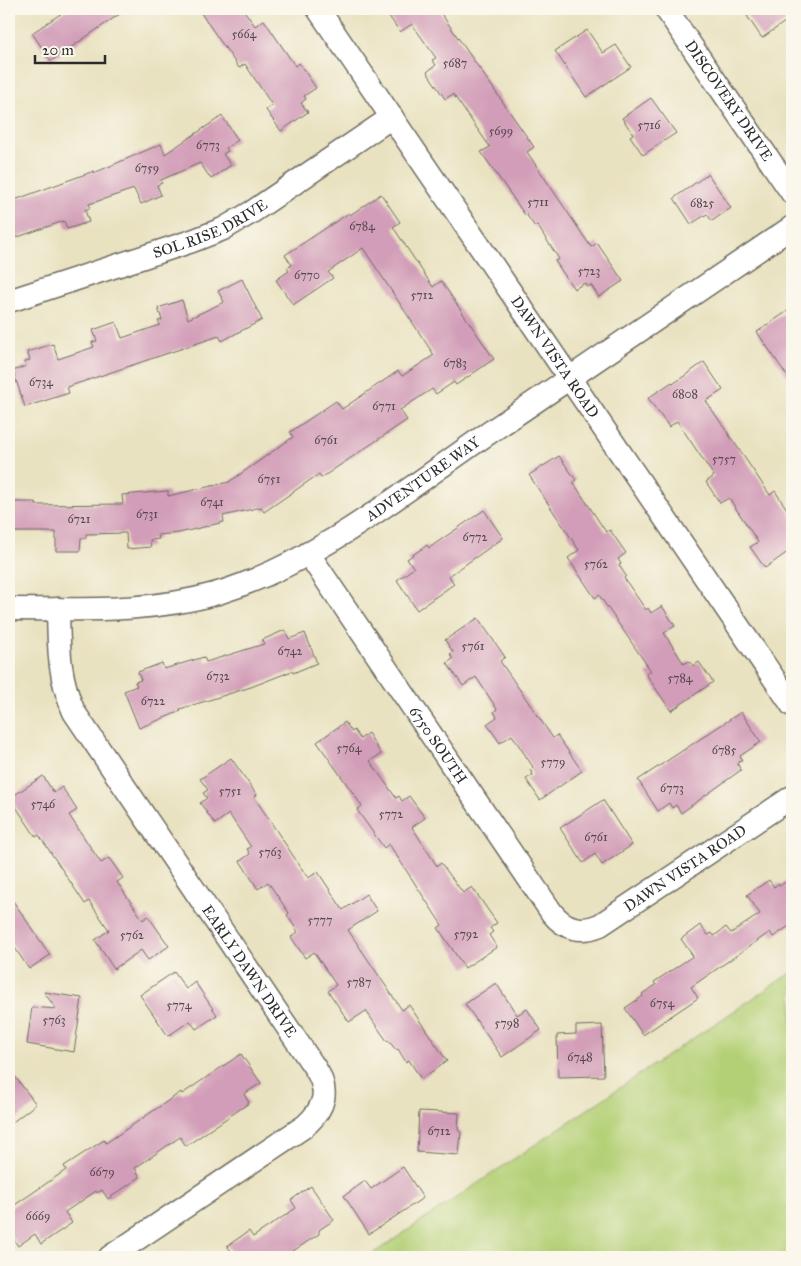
<svg xmlns="http://www.w3.org/2000/svg" width="801" height="1266" font-family="'IM FELL Great Primer',serif">
  <style>
    .green { fill: #b4d076; stroke: #707e50 }
    .building { fill: #d29db8 }
    .lines { fill: none; stroke-linecap: round; stroke-linejoin: round }
    .minor-casing { stroke: #6e6b60; stroke-width: 25 }
    .minor { stroke: #fff; stroke-width: 22 }
    .labels { text-anchor: middle; dominant-baseline: central; stroke-width: 5; stroke-linejoin: round; paint-order: stroke }
    .number-label { font-size: 12px; fill: #55484e }
    .street-label { font-size: 15px; fill: #2b2b2b; stroke: #fbf7ec }
  </style>
  <rect width="100%" height="100%" fill="#fbf7ec"/>
  <filter id="ink" filterUnits="userSpaceOnUse"><feTurbulence type="fractalNoise" baseFrequency=".02" numOctaves="2"/><feDisplacementMap in="SourceGraphic" scale="10" xChannelSelector="R" yChannelSelector="G"/><feConvolveMatrix kernelMatrix="1 2 1 2 8 2 1 2 1" color-interpolation-filters="sRGB"/></filter>
  <filter id="wash" filterUnits="userSpaceOnUse"><feTurbulence type="fractalNoise" baseFrequency=".0096" numOctaves="4" result="noise"/><feDisplacementMap in="SourceGraphic" scale="20" xChannelSelector="R" yChannelSelector="G"/><feGaussianBlur stdDeviation="1.12" result="paint"/><feColorMatrix in="noise" values="0 0 0 0 0 0 0 0 0 0 0 0 0 0 0 0 0 1.4 0 .05"/><feComposite in="paint" operator="in"/></filter>
  <g filter="url(#wash)">
    <rect width="100%" height="100%" fill="#e9e2c1"/>
    <path class="green" d="M792,972V1257H368Z"/>
    <g id="blocks">
      <path class="building" d="M68,9H127L51,61L32,33Z
        M198,9H243L255,26L264,20L295,66L299,63L316,88L304,96L306,99L301,103L308,112L281,131L266,110L272,105L245,64L239,68Z
        M384,9H438L534,147L527,152L591,247L597,243L623,281L599,297L591,285L587,287L585,283L574,289L555,261L559,259L537,225L535,227L526,214L525,215L481,152L490,147L453,94L445,99L427,72L436,65L432,60L436,58L412,24L400,32Z
        M758,9H792V17L762,38L747,16Z
        M587,30L603,53L616,45L631,67L586,97L555,51Z
        M651,98L676,133L643,155L630,136L633,134L622,118Z
        M222,116L238,140L226,148L228,151L223,154L231,165L211,179L200,163L161,180L162,183L157,185L161,195L141,204L134,189L89,204L90,208L85,210L89,222L67,229L64,221L9,240V202L94,171V173L161,144L165,154Z
        M708,174L731,208L712,221L707,214L691,224L674,198Z
        M381,194L400,222L393,227L433,287L441,281L494,359L456,385L454,382L436,394L432,389L400,410L407,420L321,478L319,474L264,512L261,507L223,516L224,522L179,533L158,535L159,539L150,540L151,547L127,549L126,533L86,534V538H81L80,551H56V532H9V502H36V505L123,504L122,495L168,491V496L229,482L293,437L290,432L336,401L342,409L398,371L402,376L434,355L363,248L328,272L333,278L293,305L276,280L289,271L287,268L292,265L285,255L349,213L350,215Z
        M242,279L262,320L222,341L219,336L67,387L69,393L25,407L13,371L26,366L25,362L30,360L27,352L53,344L58,359L94,347L92,342L97,341L93,330L116,322L122,338L160,325L158,321L162,320L158,308L182,300L188,319L224,302L218,291Z
        M792,308V383L757,332Z
        M704,362L723,390L706,401L770,495L775,491L792,517V549L765,568L750,547L758,542L729,498L720,503L706,482L714,476L677,421L669,427L648,398L672,382L673,384Z
        M559,456L576,480L573,482L606,532L610,530L626,553L618,559L621,564L619,565L626,576L624,578L646,610L648,608L651,613L662,606L675,626L664,633L684,664L689,661L693,666L699,662L713,682L671,711L646,674L651,671L599,595L595,598L568,558L579,550L529,475Z
        M484,510L503,538L449,576L454,584L417,610L397,580L414,568L407,559L427,545L429,548Z
        M478,618L505,657L500,661L553,738L557,735L582,771L540,800L526,779L533,775L530,770L533,767L512,735L500,743L487,724L497,717L494,712L497,709L476,677L463,686L447,663L453,659L450,654L453,652L445,640Z
        M285,630L289,639L305,633L317,663L293,673L292,671L251,687L180,709L181,711L139,728L124,691L137,686L135,682L141,680L138,672L162,663L164,669L204,657L206,662L264,644L262,640Z
        M741,712L761,742L740,756L742,760L737,763L741,770L681,813L676,805L672,808L669,803L658,811L638,780Z
        M345,722L352,732L354,730L360,739L368,733L381,754L370,761L396,798L399,796L402,801L409,796L425,818L412,827L437,866L441,863L463,893L472,887L497,923L490,928L493,932L489,935L497,947L465,968L438,928L442,925L389,844L384,848L357,810L362,806L317,742Z
        M231,758L257,795L254,797L308,878L318,872L343,910L366,894L377,911L348,930L402,1010L409,1005L447,1061L421,1079L409,1060L406,1062L398,1049L396,1050L388,1040L387,1041L366,1011L349,1022L328,991L336,985L314,952L305,958L291,937L298,932L287,915L289,913L268,882L258,889L240,861L250,854L247,849L251,847L229,814L215,824L200,803L207,798L203,793L208,790L200,779Z
        M43,776L54,793L62,787L77,810L69,815L101,863L109,858L123,878L117,882L143,920L148,916L169,946L148,960L141,950L114,969L95,940L109,930L89,901L85,904L39,835L36,837L10,798Z
        M603,800L632,845L602,865L595,854L583,863L560,828Z
        M792,877V924L773,937L770,932L691,987L698,998L643,1035L625,1008L643,996L642,994L656,985L654,982L693,956L681,939L700,925L708,935L712,933L714,936L726,927L731,933L760,914L747,895L769,880L774,887L779,883L780,886Z
        M9,895L50,955L29,969L9,939Z
        M174,972L186,989L195,982L217,1015L196,1029L190,1021L168,1036L140,995Z
        M496,983L517,1015L527,1009L541,1030L502,1057L465,1004Z
        M44,992L82,998L74,1052L27,1044L32,1007L56,1009Z
        M602,1025L604,1076L558,1077L557,1035L576,1034V1026Z
        M241,1054L261,1083L244,1094L249,1103L186,1146L180,1137L135,1168L140,1177L108,1199L102,1190L97,1193L96,1191L65,1212L72,1223L41,1244L35,1234L18,1246L9,1232V1209L66,1170L64,1166L104,1140L106,1143L181,1092L182,1094Z
        M9,1069L36,1104L9,1125Z
        M419,1111L459,1113L458,1130L461,1133L459,1155L417,1152Z
        M403,1167L423,1198L369,1234L344,1196L365,1181L371,1189Z
        M311,1186L334,1220L319,1230V1234L284,1257H223L232,1252L227,1246L249,1231L253,1237L296,1208L291,1200Z"/>
    </g>
  </g>
  <g filter="url(#ink)">
    <use href="#blocks" fill-opacity="0" stroke="#6e6b60" stroke-width="1"/>
    <g class="lines">
      <defs>
        <g id="minor">
          <path id="s1" d="M318,9L792,705"/>
          <path id="s2" d="M666,9L792,193"/>
          <path id="s3" d="M9,301L192,241L223,229L252,212L392,117"/>
          <path id="s4" d="M308,553L552,913C565,929 581,933 600,925L792,797"/>
          <path id="s5" d="M9,609C79,609 150,613 218,593C313,564 397,497 477,441C582,369 687,298 792,227"/>
          <path id="s6" d="M58,609C59,648 58,676 74,712L315,1068C330,1091 325,1108 305,1126L110,1257"/>
        </g>
      </defs>
      <use href="#minor" class="minor-casing"/>
      <use href="#minor" class="minor"/>
    </g>
  </g>
  <g class="labels">
    <g class="number-label">
      <text x="244" y="34">5664</text>
      <text x="455" y="63">5687</text>
      <text x="649" y="125">5716</text>
      <text x="501" y="131">5699</text>
      <text x="208" y="145">6773</text>
      <text x="147" y="168">6759</text>
      <text x="538" y="202">5711</text>
      <text x="702" y="203">6825</text>
      <text x="362" y="226">6784</text>
      <text x="589" y="271">5723</text>
      <text x="307" y="275">6770</text>
      <text x="422" y="295">5712</text>
      <text x="455" y="363">6783</text>
      <text x="41" y="382">6734</text>
      <text x="685" y="394">6808</text>
      <text x="384" y="406">6771</text>
      <text x="326" y="440">6761</text>
      <text x="724" y="459">5757</text>
      <text x="269" y="479">6751</text>
      <text x="212" y="502">6741</text>
      <text x="147" y="514">6731</text>
      <text x="79" y="519">6721</text>
      <text x="475" y="537">6772</text>
      <text x="596" y="564">5762</text>
      <text x="473" y="646">5761</text>
      <text x="290" y="651">6742</text>
      <text x="218" y="676">6732</text>
      <text x="680" y="678">5784</text>
      <text x="153" y="701">6722</text>
      <text x="349" y="748">5764</text>
      <text x="724" y="750">6785</text>
      <text x="553" y="762">5779</text>
      <text x="672" y="788">6773</text>
      <text x="230" y="791">5751</text>
      <text x="43" y="804">5746</text>
      <text x="391" y="814">5772</text>
      <text x="596" y="837">6761</text>
      <text x="270" y="852">5763</text>
      <text x="320" y="920">5777</text>
      <text x="466" y="934">5792</text>
      <text x="132" y="935">5762</text>
      <text x="359" y="982">5787</text>
      <text x="662" y="1003">6754</text>
      <text x="179" y="1005">5774</text>
      <text x="54" y="1020">5763</text>
      <text x="507" y="1023">5798</text>
      <text x="580" y="1057">6748</text>
      <text x="439" y="1131">6712</text>
      <text x="102" y="1172">6679</text>
      <text x="38" y="1216">6669</text>
    </g>
    <g class="street-label">
      <text stroke="none"><textPath href="#s2" startOffset="111">DISCOVERY DRIVE</textPath></text>
      <text stroke="none"><textPath href="#s3" startOffset="214">SOL RISE DRIVE</textPath></text>
      <text stroke="none"><textPath href="#s1" startOffset="421">DAWN VISTA ROAD</textPath></text>
      <text stroke="none"><textPath href="#s5" startOffset="446">ADVENTURE WAY</textPath></text>
      <text stroke="none"><textPath href="#s4" startOffset="232">6750 SOUTH</textPath></text>
      <text stroke="none"><textPath href="#s4" startOffset="591">DAWN VISTA ROAD</textPath></text>
      <text stroke="none"><textPath href="#s6" startOffset="418">EARLY DAWN DRIVE</textPath></text>
    </g>
  </g>
  <rect width="801" height="1266" fill="none" stroke="#fbf7ec" stroke-width="30"/>
  <path d="M35 55v8h70v-8" fill="none" stroke="#2b2b2b" stroke-width="2.5"/>
  <text x="42" y="55" font-size="15" fill="#2b2b2b" stroke="#fbf7ec" stroke-width="4" paint-order="stroke">20 m</text>
</svg>
